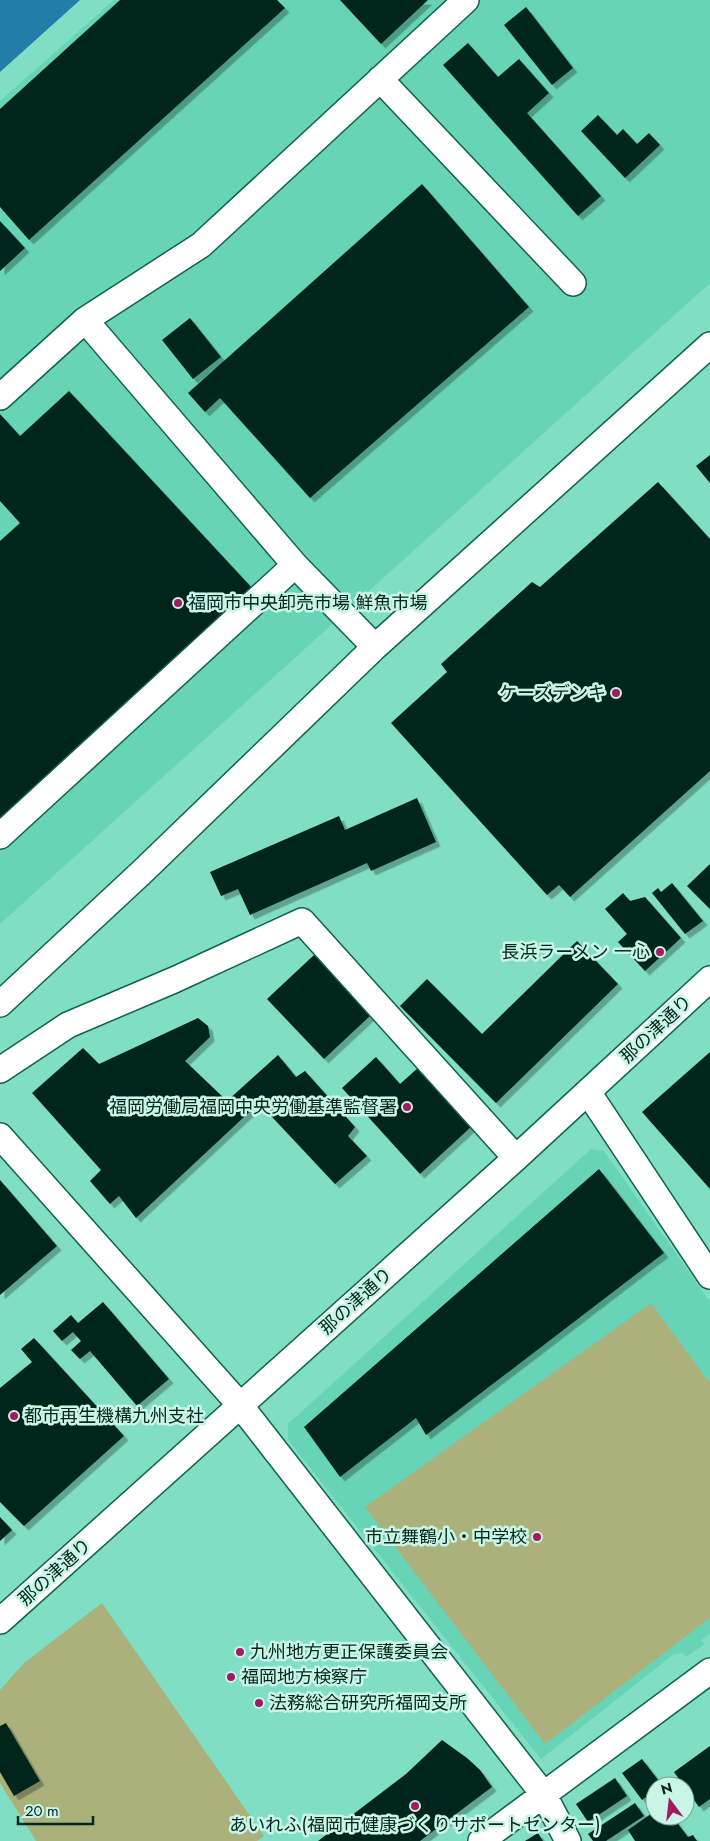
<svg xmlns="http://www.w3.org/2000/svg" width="710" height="1841" font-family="Jost,'Noto Sans JP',sans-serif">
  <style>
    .built { fill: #68d4b7 }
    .green { fill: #abb17b }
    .water { fill: #207ea9 }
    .building { fill: #03261e; filter: url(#shadow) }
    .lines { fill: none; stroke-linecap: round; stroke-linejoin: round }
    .minor-casing { stroke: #116150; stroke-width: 28 }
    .minor { stroke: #fff; stroke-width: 25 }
    .poi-dot { fill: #a21a64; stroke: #c9f5e6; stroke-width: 2 }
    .labels { text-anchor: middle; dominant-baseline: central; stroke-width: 5; stroke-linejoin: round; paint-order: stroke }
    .poi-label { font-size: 18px; fill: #00281e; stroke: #c9f5e6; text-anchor: start }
    .street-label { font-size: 18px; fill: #00281e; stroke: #c9f5e6 }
  </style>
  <defs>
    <filter id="shadow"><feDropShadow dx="4.5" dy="4.5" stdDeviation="0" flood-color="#0004"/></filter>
  </defs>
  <rect width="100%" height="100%" fill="#7fdec3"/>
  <path class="built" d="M114,0H710V283L0,924V101Z
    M591,1149L604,1151L710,1302V1634L701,1640L705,1644L686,1657L683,1653L674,1654L541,1759L288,1440V1424Z"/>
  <path class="green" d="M651,1303L710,1383V1618L545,1744L365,1507Z
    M102,1603L264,1836L257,1841H36L0,1783V1690L24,1663Z"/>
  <path class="water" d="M0,0H80L0,72Z"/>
  <path class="building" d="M120,0H277L285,8L29,240L0,207V109Z
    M340,0H428L381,44Z
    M526,7L573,68L552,85L504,25Z
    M468,43L498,77L519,59L549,93L527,113L601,196L578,216L443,65Z
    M598,115L617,135L623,129L637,144L649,133L660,145L625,178L581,131Z
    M422,184L529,307L310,498L220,398L205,412L188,393Z
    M0,221L25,248L0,271Z
    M190,318L221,357L193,379L162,340Z
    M69,391L253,589L0,823V541L20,523L0,501V414L20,436Z
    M710,455V483L696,466Z
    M658,482L710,539V771L570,897L559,885L547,895L391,723L447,672L441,664L532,582L540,587Z
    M417,798L436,842L371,871L367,863L250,915L238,889L221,896L210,872L339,816L345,830Z
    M710,864V909L687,886Z
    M672,883L703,921L685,934L652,893L658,888L661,892Z
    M623,893L630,901L645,897L681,938L645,971L618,942L627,934L605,909Z
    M577,941L618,984L496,1103L400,1006L427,979L482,1034Z
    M314,955L371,1015L324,1059L267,999Z
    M198,1018L208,1026L210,1037L185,1061L227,1101L278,1055L296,1077L305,1071L355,1127L348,1136L367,1156L335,1184L259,1103L136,1218L119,1196L110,1204L90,1181L101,1170L32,1093L83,1048L99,1064Z
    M710,1052V1189L642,1112Z
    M376,1057L400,1084L419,1067L472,1126L420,1174L342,1088Z
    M599,1169L664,1253L426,1435L416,1418L340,1477L304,1427Z
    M0,1180L57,1246L0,1295Z
    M103,1302L169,1379L137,1406L90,1351L80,1359L71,1350L81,1341L73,1332L62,1341L53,1331L71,1315L78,1323Z
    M34,1338L124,1436L24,1526L0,1502V1388L32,1362L21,1349Z
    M0,1517L12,1530L0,1541Z
    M6,1723L40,1781L14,1796L0,1772V1726Z
    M442,1740L467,1758L480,1770L492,1787L420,1841H318L406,1774Z
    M710,1746V1799L699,1807L674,1772Z
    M642,1759L662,1785L655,1786V1790L642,1800L622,1773Z
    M615,1778L627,1796L588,1822L576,1804Z
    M635,1803L644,1816L606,1841H593L588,1834Z
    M655,1811V1816H672L688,1837L693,1835L697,1841H635L628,1830Z
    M538,1833L543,1841H525Z"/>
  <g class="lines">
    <defs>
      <path id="minor" d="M380,79L573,283
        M0,397L85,320L201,245L466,0
        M295,565L375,647
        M0,836L295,565L85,320
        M0,1004L142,872L375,647L710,345
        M0,1070L68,1025L174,980L302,921L516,1158
        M588,1092L710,1276
        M0,1136L240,1405L544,1795L568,1841
        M0,1621L516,1158L710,979
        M481,1841L710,1671"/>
    </defs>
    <use href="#minor" class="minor-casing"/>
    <use href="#minor" class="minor"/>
  </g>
  <g class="poi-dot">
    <circle cx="178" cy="603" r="5"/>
    <circle cx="616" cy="693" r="5"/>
    <circle cx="660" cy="952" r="5"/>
    <circle cx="407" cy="1107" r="5"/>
    <circle cx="14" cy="1416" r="5"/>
    <circle cx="537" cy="1537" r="5"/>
    <circle cx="240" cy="1652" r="5"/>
    <circle cx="231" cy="1677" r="5"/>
    <circle cx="259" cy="1703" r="5"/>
    <circle cx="415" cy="1806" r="5"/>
  </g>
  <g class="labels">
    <g class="poi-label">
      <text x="188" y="603">福岡市中央卸売市場 鮮魚市場</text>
      <text x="606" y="693" text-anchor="end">ケーズデンキ</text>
      <text x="650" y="952" text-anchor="end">長浜ラーメン 一心</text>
      <text x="397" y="1107" text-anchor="end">福岡労働局福岡中央労働基準監督署</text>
      <text x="24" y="1416">都市再生機構九州支社</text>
      <text x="527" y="1537" text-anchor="end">市立舞鶴小・中学校</text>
      <text x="250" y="1652">九州地方更正保護委員会</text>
      <text x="241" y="1677">福岡地方検察庁</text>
      <text x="269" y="1703">法務総合研究所福岡支所</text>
      <text x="415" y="1825" text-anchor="middle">あいれふ(福岡市健康づくりサポートセンター)</text>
    </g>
    <g class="street-label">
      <text transform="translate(656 1029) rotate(-43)">那の津通り</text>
      <text transform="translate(356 1301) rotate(-42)">那の津通り</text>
      <text transform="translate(55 1572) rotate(-42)">那の津通り</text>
    </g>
  </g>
  <g transform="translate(670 1801) rotate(345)"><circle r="24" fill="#c9f5e6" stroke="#79a396"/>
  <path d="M0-4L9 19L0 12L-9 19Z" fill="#a21a64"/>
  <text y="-8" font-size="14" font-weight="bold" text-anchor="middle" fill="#00281e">N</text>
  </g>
  <path d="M18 1816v8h75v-8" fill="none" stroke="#00281e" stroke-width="2.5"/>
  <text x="25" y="1816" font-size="15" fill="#00281e" stroke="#c9f5e6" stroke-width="4" paint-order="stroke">20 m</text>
</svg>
